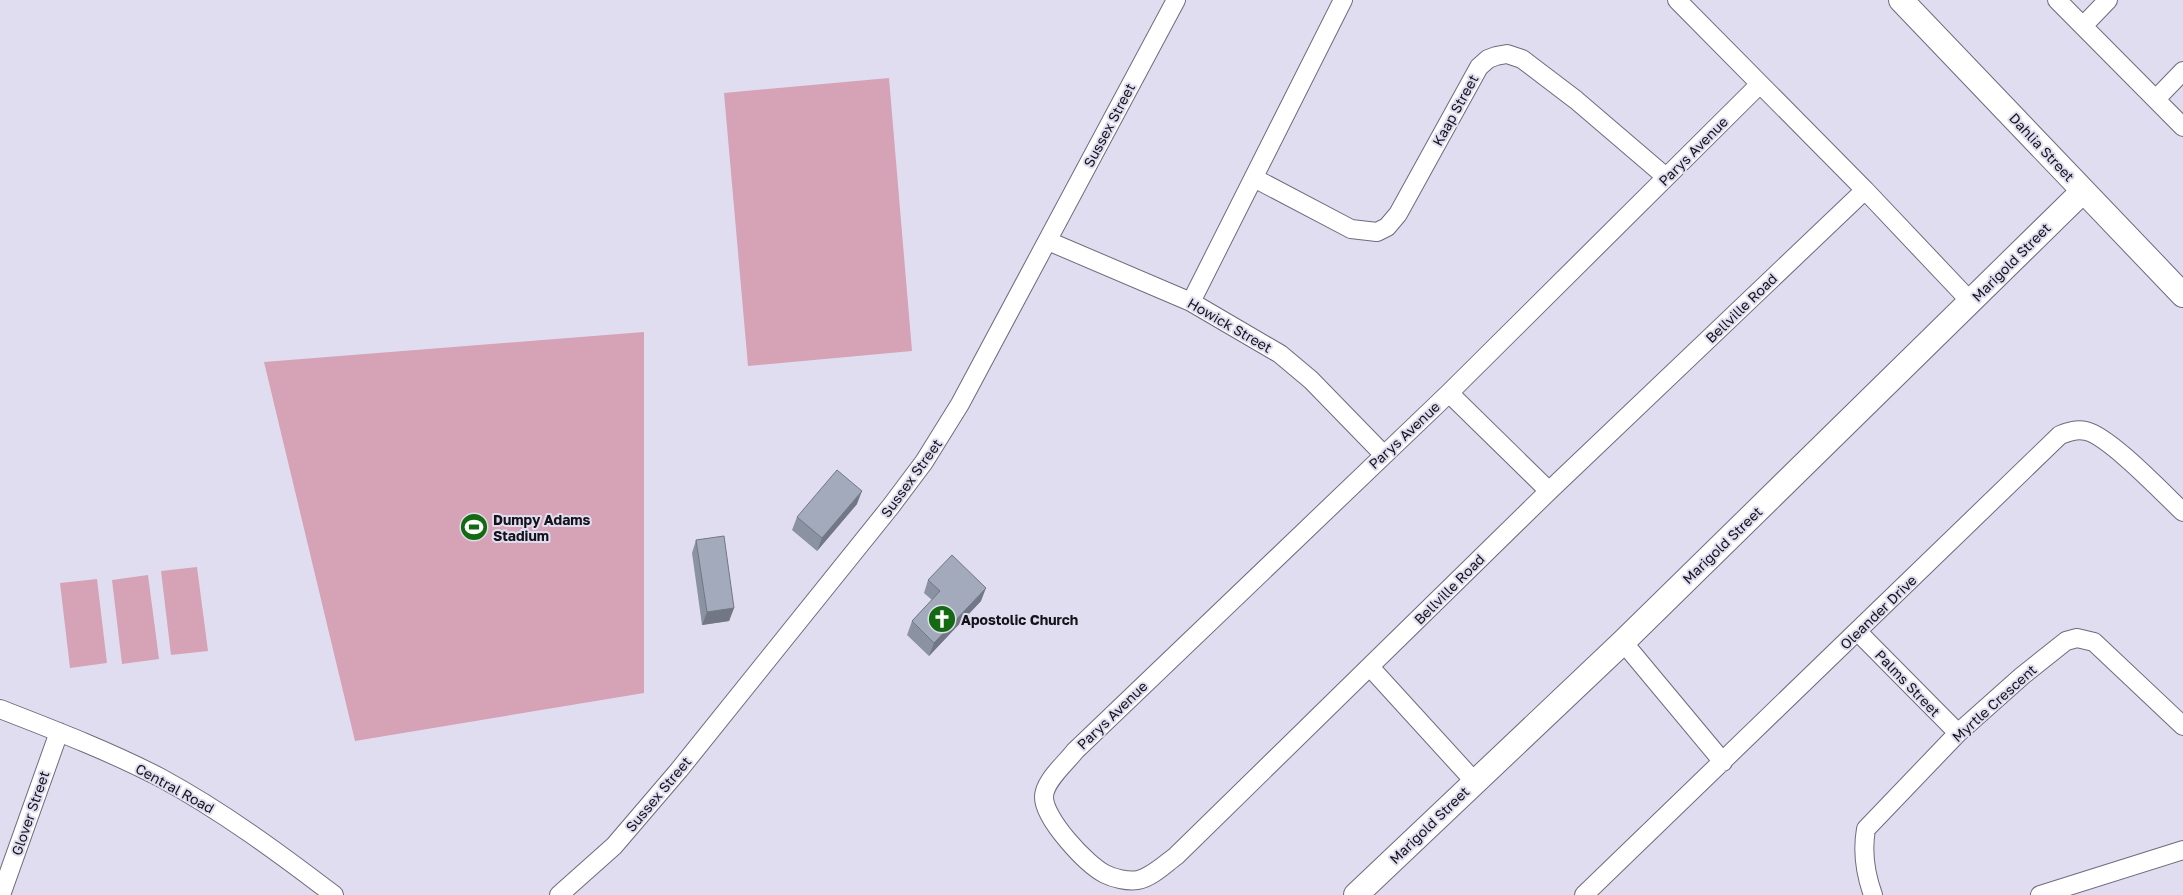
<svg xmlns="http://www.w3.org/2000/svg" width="2183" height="895" font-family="'Golos Text',sans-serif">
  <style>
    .pitch { fill: #d6a2b5 }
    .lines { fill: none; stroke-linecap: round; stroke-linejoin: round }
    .street-casing { stroke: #6e6b7c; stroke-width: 20 }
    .secondary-casing { stroke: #6e6b7c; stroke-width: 26 }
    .street { stroke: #fff; stroke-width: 18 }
    .secondary { stroke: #fff; stroke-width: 24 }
    .wall { fill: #8b92a2 }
    .shaded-wall { fill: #717784 }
    .building { fill: #a2aabc; stroke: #717784 }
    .labels { text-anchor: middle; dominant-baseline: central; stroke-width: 4; stroke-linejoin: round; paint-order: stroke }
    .street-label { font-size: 14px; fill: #141319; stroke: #e1ddf1 }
    .poi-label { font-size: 14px; font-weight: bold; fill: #141319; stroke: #e1ddf1; text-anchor: start }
  </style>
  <rect width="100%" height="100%" fill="#e1ddf1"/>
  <path class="pitch" d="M889,78L912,351L748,366L724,93Z
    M644,332V693L355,741L264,362Z
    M197,567L208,651L171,655L161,571Z
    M148,575L159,659L122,664L112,580Z
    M97,579L107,663L70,668L60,583Z"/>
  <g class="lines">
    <defs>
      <path id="street" d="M1677,0L1865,190L1971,302
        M2057,0L2183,127
        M2083,26L2108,0
        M1759,85L1449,393L1075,751C1066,763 1044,781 1044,797C1044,819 1086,864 1105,874C1113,878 1128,882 1138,880C1152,877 1165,864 1176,856L1549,491L1865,190
        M2156,99L2183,71
        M1254,178L1351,229L1377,232L1387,227L1398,214L1479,67L1488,59L1496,56L1507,54L1522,59L1576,100L1666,177
        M1048,241L1191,302L1280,354L1311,380L1384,455
        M1191,302L1343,0
        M1449,393L1549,491
        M1858,632L1958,733
        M1623,642L1723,762
        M1370,667L1474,781
        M0,709C54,730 109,751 161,778C222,811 279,853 334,895
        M1,895L59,732
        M559,895L614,846L679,770L891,506L924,462L960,404L1176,0
        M1584,895L2060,435C2068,432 2076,429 2086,431C2109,436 2163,493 2183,512
        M1873,895C1865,873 1862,852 1866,829L1958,733L2022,676L2066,641L2077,638L2094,642L2183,726
        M2040,895L2183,850"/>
      <path id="secondary" d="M1901,0L2183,295
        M1356,895L1623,642L2083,191"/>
    </defs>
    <use href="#street" class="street-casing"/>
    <use href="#secondary" class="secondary-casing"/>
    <use href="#street" class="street"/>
    <use href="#secondary" class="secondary"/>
  </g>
  <path class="wall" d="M857,504L817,551L792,530L797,517Z
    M696,540L734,608L729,621L702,625L692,553Z
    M928,580L981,601L929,656L907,635L912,621L932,600L924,593Z"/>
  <path class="shaded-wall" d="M862,491L857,504L817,551L822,538Z
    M986,588L981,601L929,656L934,643Z
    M734,608L729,621L702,625L707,612Z"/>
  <path class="building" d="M837,470L862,491L822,538L797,517Z
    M724,536L734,608L707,612L696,540Z
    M952,555L986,588L934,643L912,621L940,591L928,580Z"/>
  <defs>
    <symbol id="stadium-disc" viewBox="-11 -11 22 22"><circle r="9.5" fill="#146a10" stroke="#e1ddf1"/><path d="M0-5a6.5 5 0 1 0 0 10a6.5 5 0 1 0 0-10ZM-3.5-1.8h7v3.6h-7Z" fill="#fff"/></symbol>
    <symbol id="church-disc" viewBox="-11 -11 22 22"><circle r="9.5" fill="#146a10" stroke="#e1ddf1"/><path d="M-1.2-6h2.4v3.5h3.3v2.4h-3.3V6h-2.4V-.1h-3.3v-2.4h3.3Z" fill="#fff"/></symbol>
  </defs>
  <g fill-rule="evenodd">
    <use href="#stadium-disc" x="458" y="511" width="32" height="32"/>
    <use href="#church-disc" x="926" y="603" width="32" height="32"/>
  </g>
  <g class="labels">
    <g class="street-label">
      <text transform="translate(1455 110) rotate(-61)">Kaap Street</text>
      <text transform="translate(1109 125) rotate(-62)">Sussex Street</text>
      <text transform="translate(2042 147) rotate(47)">Dahlia Street</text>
      <text transform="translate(1693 151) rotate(-45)">Parys Avenue</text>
      <text transform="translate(2011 262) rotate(-45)">Marigold Street</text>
      <text transform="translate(1741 308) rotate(-44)">Bellville Road</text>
      <text transform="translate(1230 325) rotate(30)">Howick Street</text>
      <text transform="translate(1404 435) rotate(-43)">Parys Avenue</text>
      <text transform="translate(911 478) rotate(-54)">Sussex Street</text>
      <text transform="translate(1722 545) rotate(-44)">Marigold Street</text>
      <text transform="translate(1449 589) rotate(-45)">Bellville Road</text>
      <text transform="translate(1878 612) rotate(-44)">Oleander Drive</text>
      <text transform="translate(1908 683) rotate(46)">Palms Street</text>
      <text transform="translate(1994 703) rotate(-42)">Myrtle Crescent</text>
      <text transform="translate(1112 715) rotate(-44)">Parys Avenue</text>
      <text transform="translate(175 788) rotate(29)">Central Road</text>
      <text transform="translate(658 794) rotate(-50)">Sussex Street</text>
      <text transform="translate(30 813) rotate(-71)">Glover Street</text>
      <text transform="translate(1429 825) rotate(-44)">Marigold Street</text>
    </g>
    <g class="poi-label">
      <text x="493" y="519">Dumpy Adams<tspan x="493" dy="16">Stadium</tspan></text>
      <text x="961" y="619">Apostolic Church</text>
    </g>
  </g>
</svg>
